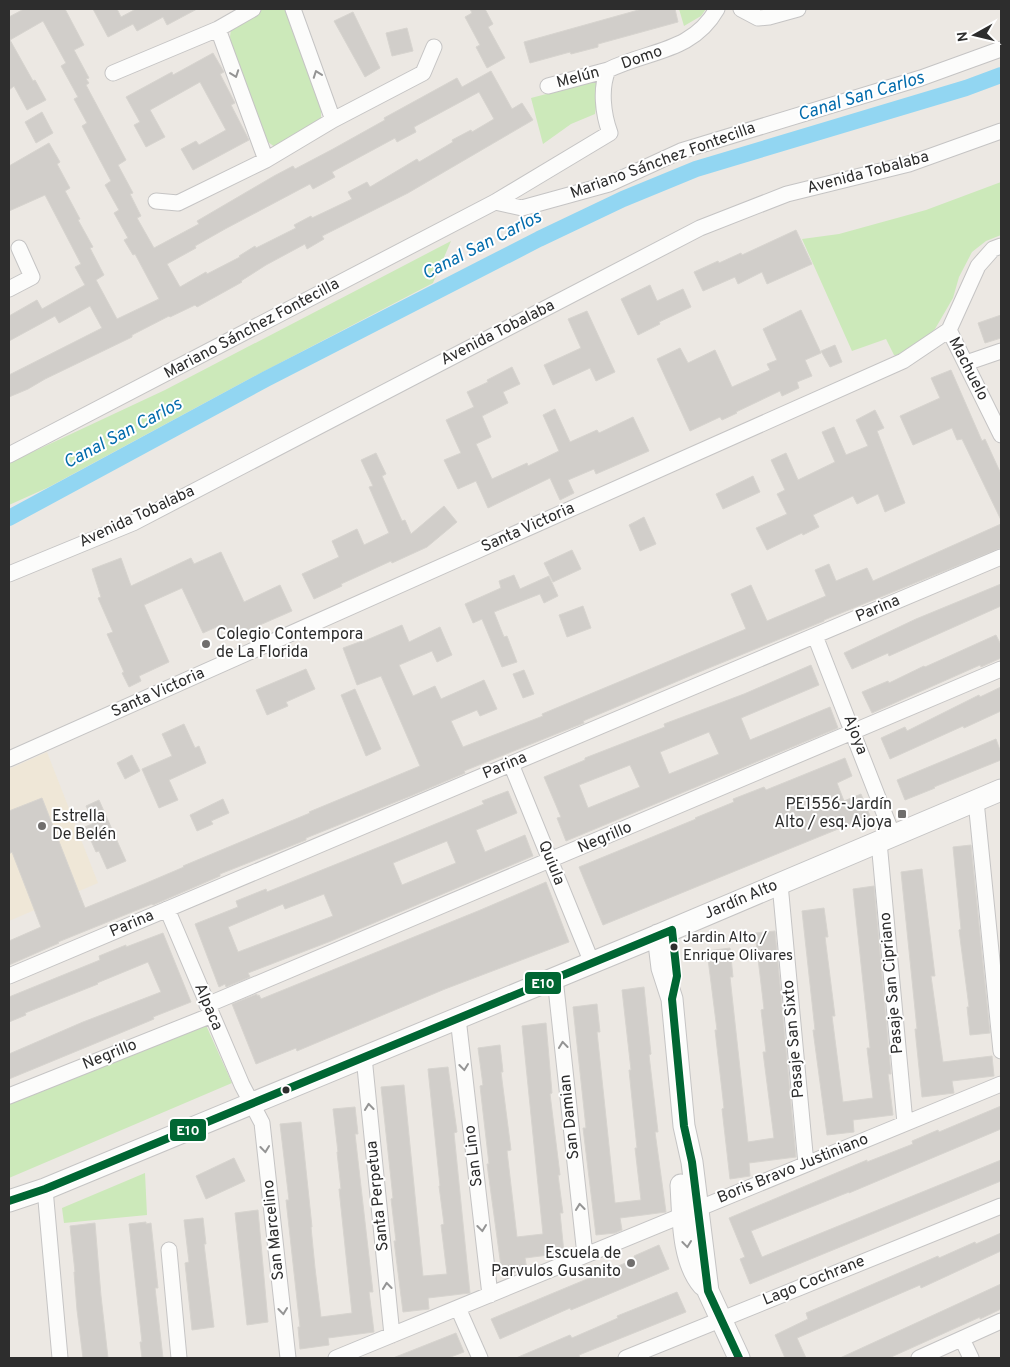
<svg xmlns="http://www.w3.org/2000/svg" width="1010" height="1367" font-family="Overpass,sans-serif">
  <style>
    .education { fill: #efe7d7 }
    .green { fill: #cce9ba }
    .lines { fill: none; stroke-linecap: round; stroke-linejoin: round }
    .canal { stroke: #92d6f2; stroke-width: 16 }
    .building { fill: #d1ceca; stroke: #d7d4cf; fill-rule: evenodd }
    .street-casing { stroke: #c5c4c4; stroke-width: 17 }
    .secondary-casing { stroke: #c5c4c4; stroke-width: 23 }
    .street { stroke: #fcfcfb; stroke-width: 15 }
    .secondary { stroke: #fcfcfb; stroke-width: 21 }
    .bus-1-casing { stroke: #fff; stroke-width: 11 }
    .bus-1 { stroke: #063; stroke-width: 8 }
    .oneway { stroke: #949494 }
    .poi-dot { fill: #706e6d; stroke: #fff; stroke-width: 2 }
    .bus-dot { fill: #2d2d2d; stroke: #fff; stroke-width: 2 }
    .labels { text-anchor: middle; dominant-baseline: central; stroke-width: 4; stroke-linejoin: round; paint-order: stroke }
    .bus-label { font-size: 15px; fill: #2d2d2d; stroke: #fff; text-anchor: start }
    .street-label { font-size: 16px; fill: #2d2d2d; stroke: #fff }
    .poi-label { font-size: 16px; fill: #2d2d2d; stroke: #fff; text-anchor: start }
    .water-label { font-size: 18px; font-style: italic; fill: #036cac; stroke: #fff }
    .line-badge { stroke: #fff; stroke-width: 2 }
    .badge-label { font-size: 14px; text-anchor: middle; font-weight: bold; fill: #fff }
  </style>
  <rect width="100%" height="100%" fill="#ece8e3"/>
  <path class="education" d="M47,752L98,883L9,921V769Z"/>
  <path class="green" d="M259,9H290L314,91L321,107V122L275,147L265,140L232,48L230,37L231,29Z
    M679,9H706L701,16L684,26Z
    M600,80L595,114L571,124L543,144L531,98Z
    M1001,182V235L986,241L972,252L959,277L953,298L935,329L925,339L897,356L894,355L886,339L852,351L802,239L839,234L926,210Z
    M451,241L433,283L249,379L49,487L9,505V463L165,390Z
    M205,1023L232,1083L9,1178V1102Z
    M145,1173L147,1215L64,1223L62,1208Z"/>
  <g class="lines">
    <path class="canal" d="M9,518L266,379L539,239L623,199L696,169L966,88L1001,75"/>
  </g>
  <path class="building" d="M24,9H66H65L84,45L74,50L89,78L86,79L89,83L86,85L126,160L118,165L133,193L130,194L141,216L137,218L154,248L199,224L197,221L274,176L293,166L295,169L333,149L385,120L384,118L457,78L462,87L491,71L512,109L522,103L533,120L408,193L322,236L324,239L307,249L305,244L266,265L241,281L242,282L197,307L195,305L170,317L169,316L132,335V337L45,379L28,389L9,397V375L102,328L90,306L59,323L55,316L9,341V316L37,300L42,309L85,285L75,267L81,264L45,195L9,211V166L49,143L60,162L57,164L70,188L65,191L80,219L78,220L93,247L90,248L104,275L96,280L117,319L159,299L135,254L133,255L124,240L128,238L114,213L119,210L105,185L111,181L82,126L87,123L74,99L78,97L61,66L66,63L43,21L10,40L33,81L35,80L46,100L27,110L14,86L9,90V17ZM479,92L494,119L472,132L471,130L452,140L453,142L419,162L417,159L370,187L367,182L348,192L352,199L312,218L311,216L294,225L296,228L256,248L255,246L239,256L240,257L207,274L206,272L180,287L167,264L196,248L195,246L225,229L310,184L313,189L335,177L332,172L395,138L397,142L416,132L414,127Z
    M93,9H117L121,17L136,9H197L167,25L163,17L137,31L133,24L108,37Z
    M470,9H485L493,24L488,27L505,58L487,68L476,47L480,45L465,17L472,13Z
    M642,9H675L678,22L598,44V47L571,54L570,52L530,63L524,42Z
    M353,12L380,68L365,77L334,21Z
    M407,28L413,51L392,56L386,33Z
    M213,53L224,72L220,74L235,103L231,105L249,140L193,170L181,149L196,141L199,145L226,130L200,82L150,110L165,137L146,147L134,125L140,122L126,97L172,72L173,75Z
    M42,112L53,133L36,143L25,122Z
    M796,230L812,264L767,284L762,272L738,284L735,277L703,291L694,272L718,261L719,263L741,253L742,255Z
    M650,285L657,301L683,289L691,307L659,322L660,324L638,335L621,299Z
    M801,310L821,353L805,360L812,376L797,382L799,388L782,396L780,391L736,412L737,413L722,420L720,417L690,431L657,359L680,348L688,363L715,350L732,387L770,370L767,364L777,360L763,329Z
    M587,311L615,372L596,381L590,368L553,385L544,365L581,348L568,319Z
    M1001,315V338L985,343L978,323Z
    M835,345L842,362L830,367L821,351Z
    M512,367L520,384L503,392L508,403L482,416L491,437L476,444L492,479L527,463L528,466L559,451L543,415L555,409L570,442L597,430L599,433L633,417L649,451L596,474L594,469L568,480L574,493L560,500L550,478L488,508L476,481L458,489L444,460L461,453L446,420L474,407L467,392L488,382L487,380Z
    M951,370L982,441L985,439L1001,474V520L962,439L957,440L952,428L913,445L900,416L940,398L931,378Z
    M875,410L884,428L877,431L905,503L885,512L878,494L857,504L853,496L813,515L819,527L803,535L802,533L767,550L756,528L787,514L777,494L785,490L771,460L786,453L798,480L835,462L822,432L834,427L846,455L868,446L856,420Z
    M376,453L386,474L382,476L402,521L405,520L411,534L444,506L457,522L427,547L392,563L391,561L341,584L342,586L314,599L302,574L339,557L332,541L357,529L364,545L389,533L369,487L373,486L361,460Z
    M753,476L760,492L723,509L716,494Z
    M644,517L656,544L640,551L629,525Z
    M1001,524V548L824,620V621L704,670L583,721L584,723L576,726L464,771L465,773L413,795L306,838V840L220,874V876L153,905L152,904L58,942L59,943L9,965V941L41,927L12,852L9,854V811L42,798L85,908L144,884L184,867L183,866L310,813L309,812L420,766L381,676L357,685L343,648L362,641V642L402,625L409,642L440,627L452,655L437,662L432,651L399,665L413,696L435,686L441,699L484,680L497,709L480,716L477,710L451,721L463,747L543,716L542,714L746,629L731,594L751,585L767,621L826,596L815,570L829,564L836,581L867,568L873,581Z
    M572,550L581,569L553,582L544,563Z
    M221,552L244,602L280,585L292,611L230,638L223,624L203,633L182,588L144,605L169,662L139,676L141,681L129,687L122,673L124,672L107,634L113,632L98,598L101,597L92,569L121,558L131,586L191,558L194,564Z
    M514,575L520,589L549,576L558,596L544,603L540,594L494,612L504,637L507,636L517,662L502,667L482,619L473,623L465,604L501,588L499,581Z
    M1001,584V606L889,656L888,653L852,669L844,653L916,619Z
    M583,606L591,628L567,637L559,615Z
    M996,635L1001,645V658L981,667L980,665L872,713L862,692L888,681L889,683L924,666L925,667Z
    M811,665L819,685L741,718L750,740L830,707L838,728L566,841L557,818L561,817L544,777L585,760V758L665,727L664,724L744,694ZM709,732L719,754L669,774L660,752ZM630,765L640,787L588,808L579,785Z
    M306,669L315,689L286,702L288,706L267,715L256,690Z
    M524,670L534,694L523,698L513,674Z
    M1001,687V711L964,728L963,726L890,759L881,738L905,727L907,731L979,695L980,697Z
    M355,689L381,749L366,756L341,695Z
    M184,724L195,748L199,746L206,763L169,780L178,800L159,808L142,769L172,756L162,734Z
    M996,739L1001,753V760L934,787L935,788L905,800L897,780Z
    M132,755L140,771L125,779L117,763Z
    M845,758L852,776L837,783L844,801L861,794L870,816L603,925L579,867L696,819L695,818L734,802L733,799L764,787L766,790Z
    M508,791L517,813L476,830L485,852L525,835L533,856L331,941L248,973L250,977L226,987L225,984L219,987L195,924L238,907L236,901L266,889L267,892L399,839L484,804L482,801ZM447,841L456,863L402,885L393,863ZM324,894L333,916L238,952L228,927L283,904L285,909Z
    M223,799L229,813L211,821L213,824L197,831L190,815Z
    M99,800L126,861L107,869L99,851L96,852L85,827L94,823L86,806Z
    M971,845L990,1033L970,1035L967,1007H969L959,930L961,929L953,847Z
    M922,869L935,976H931L943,1062L992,1056L994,1076L952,1081L954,1093L922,1097L915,1029H917L901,872Z
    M546,882L569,942L445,989L297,1051L296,1048L256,1064L232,1004L257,994V996L259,995L261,999L478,911Z
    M874,886L891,1074H888L893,1115L853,1120L854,1132L827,1135L813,1030H815L802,911L824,908L828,937H825L835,1016H832L843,1102L873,1098L867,1048H870L853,889Z
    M775,931L796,1157L749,1163L750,1176L730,1179L722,1109L724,1108L715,1030H717L707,951L730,948L733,977H730L748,1142L774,1138L763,1052H766L761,1010L764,1009L755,933Z
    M163,933L191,1002L153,1017L154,1019L118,1034L9,1079V1054L83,1022L161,992L148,962L97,983L98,984L25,1013L26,1015L9,1022V997L100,960L99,956L126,945V947Z
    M644,987L651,1054L649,1055L658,1132H655L666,1212L620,1218L622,1230L615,1233L596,1235L583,1128H586L573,1007L597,1004L600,1032H597L615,1203L641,1200L635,1148H637L629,1070H631L622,990Z
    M546,1023L552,1093L550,1094L560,1175H558L563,1213H560L564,1253L525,1258L527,1269L520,1272L502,1274L487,1164H489L480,1086L483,1085L478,1048L500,1045L503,1072H501L511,1150L507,1151L517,1237L543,1234L522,1026Z
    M448,1067L457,1132L454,1133L470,1293L428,1298L429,1309L403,1312L394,1241H396L391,1199L393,1198L381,1087L404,1085L423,1276L447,1274L441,1225L444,1224L439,1186H440L428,1069Z
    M1001,1106V1129L849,1193V1192L751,1231L762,1257L1001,1160V1181L750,1284L740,1259L745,1257L729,1218L867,1160V1162L913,1144L912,1141L938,1130L939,1132Z
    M355,1107L358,1134H355L373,1292H369L374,1332L328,1338L329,1345L300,1349L298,1327H300L286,1200H289L280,1124L301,1122L312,1227H311L315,1268L321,1317L352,1313L339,1189H341L337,1152H338L333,1109Z
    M234,1158L245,1181L206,1199L196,1176Z
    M258,1210L268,1322L247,1325L235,1213Z
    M203,1218L206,1244H204L214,1327L192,1330L185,1263L189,1262L184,1220Z
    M146,1222V1224L151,1223L158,1288H155L163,1358H142L140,1342H142L129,1224Z
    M95,1223L101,1296L108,1358H83L77,1310L74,1272H75L70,1226Z
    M1001,1233V1251L921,1288L920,1285L797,1338L806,1358H785L775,1335L808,1319L806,1313L938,1256L939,1258L975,1242L976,1244Z
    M659,1245L669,1269L571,1310L570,1308L500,1339L491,1319L635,1259L634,1256Z
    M1001,1284V1309L980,1319V1317L889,1358H840Z
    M677,1292L686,1312L579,1355L580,1358H516L570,1335L572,1338L618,1318L617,1316Z
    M456,1333L464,1352L448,1358H393Z"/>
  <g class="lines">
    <defs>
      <path id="street" d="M293,9L333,120
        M741,9L758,18L769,17L798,9
        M218,29L266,160
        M113,73L218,29L253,9
        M548,86L608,70
        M156,201L178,203L266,160L333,120L423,73L434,47
        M495,202L522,208L609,184L681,151L921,78L1001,49
        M9,289L32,277L19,248
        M949,330L1001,435
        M966,363L1001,351
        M9,455L495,202L610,133C603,114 600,88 608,70C648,50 692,53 717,9
        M9,574L133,523L700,228L787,194L909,164L1001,131
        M815,636L893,836
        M9,759L903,361L949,330L978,266L993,249L1001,246
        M511,764L592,963
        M976,801L1001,1051
        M879,842L905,1123
        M780,884L806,1164
        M167,909L242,1085L262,1123L288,1358
        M9,976L1001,557
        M555,978L585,1255
        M207,1005L1001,669
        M458,1018L490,1295
        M364,1057L392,1335
        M9,1096L212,1015
        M45,1189L60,1358
        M169,1250L179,1358
        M458,1308L480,1358
        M962,1339L971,1358
        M336,1358L1001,1084
        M626,1358L1001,1206
        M919,1358L1001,1321"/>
      <path id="secondary" d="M658,935L662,968L672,999L684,1126L692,1162L708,1291L739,1358
        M681,1185C683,1216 682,1261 703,1285
        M9,1201L45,1189L647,940L1001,790"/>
    </defs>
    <use href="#street" class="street-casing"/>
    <use href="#secondary" class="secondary-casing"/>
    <use href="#street" class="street"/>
    <use href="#secondary" class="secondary"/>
    <defs>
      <path id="bus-1" d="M9,1201L45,1189L672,930L677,976L672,999L684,1126L692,1162L708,1291L739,1358"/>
    </defs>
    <use href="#bus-1" class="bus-1-casing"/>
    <use href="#bus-1" class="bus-1"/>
  </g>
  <defs><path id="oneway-chevron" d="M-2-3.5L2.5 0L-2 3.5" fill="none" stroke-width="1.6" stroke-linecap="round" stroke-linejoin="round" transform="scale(1.25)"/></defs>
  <g class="oneway">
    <use href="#oneway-chevron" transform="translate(235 74) rotate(70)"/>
    <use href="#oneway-chevron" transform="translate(317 74) rotate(-110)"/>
    <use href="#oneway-chevron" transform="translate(563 1045) rotate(-96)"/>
    <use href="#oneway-chevron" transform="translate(464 1067) rotate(83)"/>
    <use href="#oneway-chevron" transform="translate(369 1107) rotate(-96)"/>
    <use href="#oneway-chevron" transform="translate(265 1149) rotate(84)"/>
    <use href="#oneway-chevron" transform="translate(580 1207) rotate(-96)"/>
    <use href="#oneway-chevron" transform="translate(482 1228) rotate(83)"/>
    <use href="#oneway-chevron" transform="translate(687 1244) rotate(83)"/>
    <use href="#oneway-chevron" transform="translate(387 1286) rotate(-96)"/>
    <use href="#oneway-chevron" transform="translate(283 1311) rotate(84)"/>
  </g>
  <g class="poi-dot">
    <circle cx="206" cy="644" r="5"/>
    <rect x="897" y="809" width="10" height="10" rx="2.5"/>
    <circle cx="42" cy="826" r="5"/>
    <circle cx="631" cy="1263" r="5"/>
  </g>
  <g class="bus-dot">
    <circle cx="674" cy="947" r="4.5"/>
    <circle cx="286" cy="1090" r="4.5"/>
  </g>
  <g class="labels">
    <g class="bus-label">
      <text x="683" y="938">Jardin Alto /<tspan x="683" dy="18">Enrique Olivares</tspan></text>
    </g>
    <g class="street-label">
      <text transform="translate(642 58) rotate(-19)">Domo</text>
      <text transform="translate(578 78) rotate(-15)">Melún</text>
      <text transform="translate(663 161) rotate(-20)">Mariano Sánchez Fontecilla</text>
      <text transform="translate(868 173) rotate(-15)">Avenida Tobalaba</text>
      <text transform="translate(252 329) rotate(-28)">Mariano Sánchez Fontecilla</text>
      <text transform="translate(498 333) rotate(-27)">Avenida Tobalaba</text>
      <text transform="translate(968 369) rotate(63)">Machuelo</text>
      <text transform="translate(137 517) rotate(-25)">Avenida Tobalaba</text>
      <text transform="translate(528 528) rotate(-24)">Santa Victoria</text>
      <text transform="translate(878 609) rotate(-23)">Parina</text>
      <text transform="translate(158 693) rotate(-24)">Santa Victoria</text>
      <text transform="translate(855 735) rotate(69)">Ajoya</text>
      <text transform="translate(505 766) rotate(-23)">Parina</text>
      <text transform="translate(605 838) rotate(-23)">Negrillo</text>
      <text transform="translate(551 863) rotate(68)">Quiula</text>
      <text transform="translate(741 900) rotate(-23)">Jardín Alto</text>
      <text transform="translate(132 924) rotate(-23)">Parina</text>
      <text transform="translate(892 983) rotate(-95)">Pasaje San Cipriano</text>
      <text transform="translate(208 1007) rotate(67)">Alpaca</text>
      <text transform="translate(794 1039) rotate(-95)">Pasaje San Sixto</text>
      <text transform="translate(110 1055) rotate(-22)">Negrillo</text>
      <text transform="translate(570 1117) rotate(-96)">San Damian</text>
      <text transform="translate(474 1156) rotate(-97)">San Lino</text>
      <text transform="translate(793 1169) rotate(-22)">Boris Bravo Justiniano</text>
      <text transform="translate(378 1196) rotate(-96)">Santa Perpetua</text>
      <text transform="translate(274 1230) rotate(-96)">San Marcelino</text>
      <text transform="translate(814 1281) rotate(-22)">Lago Cochrane</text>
    </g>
    <g class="poi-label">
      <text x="216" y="635">Colegio Contempora<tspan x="216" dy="18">de La Florida</tspan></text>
      <text x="892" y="805" text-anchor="end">PE1556-Jardín<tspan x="892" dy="18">Alto / esq. Ajoya</tspan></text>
      <text x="52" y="817">Estrella<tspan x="52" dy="18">De Belén</tspan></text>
      <text x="621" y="1254" text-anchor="end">Escuela de<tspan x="621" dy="18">Parvulos Gusanito</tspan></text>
    </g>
    <g class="water-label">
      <text transform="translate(861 97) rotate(-17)">Canal San Carlos</text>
      <text transform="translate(482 246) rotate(-27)">Canal San Carlos</text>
      <text transform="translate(123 434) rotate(-28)">Canal San Carlos</text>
    </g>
  </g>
  <g class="line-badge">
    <rect x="524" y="971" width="38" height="24" rx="5" fill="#063"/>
    <rect x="169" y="1118" width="38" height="24" rx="5" fill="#063"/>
  </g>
  <g class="badge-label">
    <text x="543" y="988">E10</text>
    <text x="188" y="1135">E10</text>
  </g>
  <rect width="1010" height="1367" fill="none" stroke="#2d2d2d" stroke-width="20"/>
  <g transform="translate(975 35) rotate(262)" stroke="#ffffff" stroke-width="4" paint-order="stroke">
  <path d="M0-4L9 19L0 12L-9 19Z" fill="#2d2d2d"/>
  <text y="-8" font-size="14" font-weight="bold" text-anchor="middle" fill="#2d2d2d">N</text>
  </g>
</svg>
